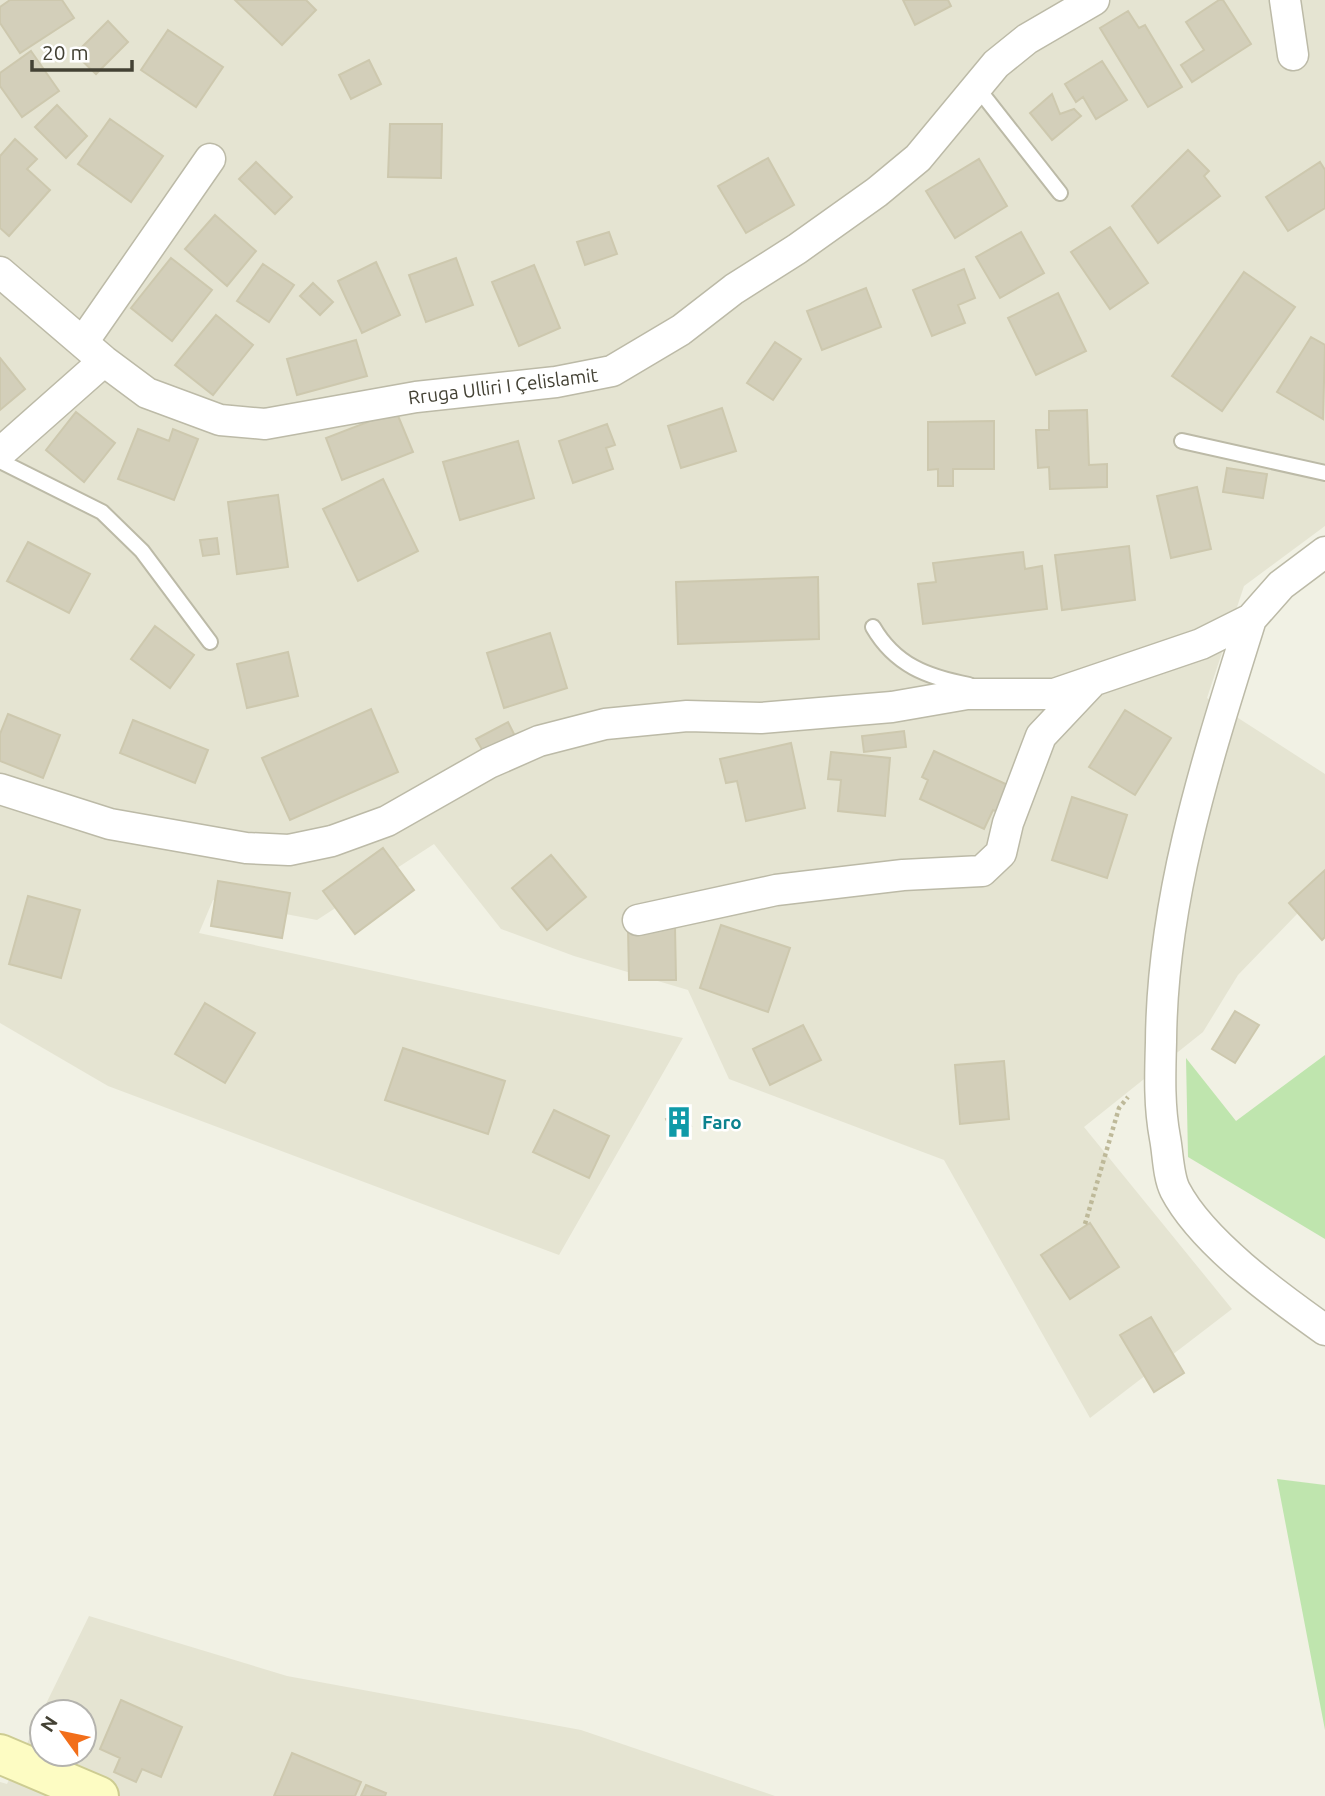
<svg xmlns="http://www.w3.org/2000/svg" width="1325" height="1796" font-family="Ubuntu,sans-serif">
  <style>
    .residential { fill: #e5e4d2 }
    .green { fill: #bfe5ae }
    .building { fill: #d3cfba; stroke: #cdc8ae; stroke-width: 2 }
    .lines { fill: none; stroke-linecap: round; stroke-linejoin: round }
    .lane-casing { stroke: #bcbaa7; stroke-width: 18 }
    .street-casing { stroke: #bcbaa7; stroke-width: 33 }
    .secondary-casing { stroke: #cdcc92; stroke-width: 42 }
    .path { stroke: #beb999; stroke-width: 4.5; stroke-dasharray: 3.5 3.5; stroke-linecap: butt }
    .lane { stroke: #fff; stroke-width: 14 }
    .street { stroke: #fff; stroke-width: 30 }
    .secondary { stroke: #fdfcc3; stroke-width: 38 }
    .labels { text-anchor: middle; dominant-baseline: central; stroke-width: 5; stroke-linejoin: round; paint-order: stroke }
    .street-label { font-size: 19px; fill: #434134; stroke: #fff }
    .culture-label { font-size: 19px; font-weight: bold; fill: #0d838f; stroke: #fff; text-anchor: start }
  </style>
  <rect width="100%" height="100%" fill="#f1f1e4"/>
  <path class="residential" d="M0,0H1325V526L1244,586L1207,698L1325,774V885L1238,975L1203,1032L1084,1127L1232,1309L1090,1418L944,1160L729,1079L688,990L574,956L501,929L434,844L317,920L213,900L199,933L683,1038L559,1255L108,1086L0,1023Z
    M89,1616L287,1676L581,1730L775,1796H0V1782L7,1784L42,1713V1754H84V1712H42Z"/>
  <path class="green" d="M1325,1055V1239L1188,1157L1186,1058L1236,1121Z
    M1277,1479L1325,1485V1730Z"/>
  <path class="building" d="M10,0H62L74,18L20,53L0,23V7Z
    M235,0H306L316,10L282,45Z
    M903,0H948L951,6L915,25Z
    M1219,0H1223L1251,44L1192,82L1181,65L1204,50L1186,22Z
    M1128,11L1139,28L1145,25L1182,87L1148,107L1100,28Z
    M108,21L128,42L96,74L75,54Z
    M168,30L223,67L196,107L141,70Z
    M31,51L59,91L22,117L0,86V73Z
    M369,60L381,84L351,99L339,75Z
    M1102,61L1127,100L1096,119L1083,97L1076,102L1065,84Z
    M1052,94L1060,114L1074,109L1081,116L1052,140L1030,113Z
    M57,105L87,136L66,158L35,127Z
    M110,119L163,156L131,202L78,164Z
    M390,124H442L441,178L388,177Z
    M15,139L37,159L27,169L50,190L9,236L0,228V156Z
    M1188,150L1209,171L1204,176L1220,196L1158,243L1132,206Z
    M768,158L794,205L746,233L718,186Z
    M979,159L1007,206L955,238L926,191Z
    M256,162L292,197L275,214L239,179Z
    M1320,162L1325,170V208L1288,231L1266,197Z
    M215,215L256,251L227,286L185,249Z
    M1110,227L1148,283L1110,309L1071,252Z
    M609,232L617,254L585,265L577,242Z
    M1021,232L1044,273L1000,298L976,257Z
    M171,258L212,290L172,341L131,308Z
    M456,258L473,305L426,322L409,275Z
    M376,262L400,315L362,333L338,281Z
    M263,264L294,285L269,322L237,301Z
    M534,265L560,328L519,346L492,282Z
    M964,269L975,298L958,305L965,323L932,336L913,290Z
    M1244,272L1295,307L1222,411L1172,376Z
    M313,283L333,302L320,315L300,296Z
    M866,288L881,327L822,350L807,311Z
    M1058,293L1086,351L1036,375L1008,318Z
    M216,315L253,345L213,395L175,365Z
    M1311,337L1325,345L1323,419L1277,392Z
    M356,340L367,376L297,395L287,359Z
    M775,342L801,359L773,400L747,383Z
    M0,358L25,389L0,410Z
    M722,408L736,451L681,468L668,426Z
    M1087,410L1089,465L1107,464V487L1050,489L1049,467L1038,468L1036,430H1049V411Z
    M396,411L413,452L342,480L326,438Z
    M76,412L115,443L84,482L46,450Z
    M994,421V469H953V486H938V469L928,470V422Z
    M607,424L615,445L606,448L613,469L573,483L559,441Z
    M138,429L169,441L173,429L198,439L174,500L118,479Z
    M518,441L534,498L460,520L443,462Z
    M1227,468L1267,474L1263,498L1223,492Z
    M383,479L418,551L358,581L323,509Z
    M1197,487L1211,549L1171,558L1157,496Z
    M278,495L288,567L237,574L228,502Z
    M217,538L219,554L203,556L200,540Z
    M28,542L90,574L69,613L7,581Z
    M1129,546L1135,600L1062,610L1055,555Z
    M1023,552L1025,569L1042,566L1047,609L923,624L918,584L936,582L933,563Z
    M818,577L819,639L678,644L676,582Z
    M155,626L194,655L170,688L131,659Z
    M550,633L567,688L504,708L487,653Z
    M288,652L298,696L247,708L237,664Z
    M371,709L398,772L290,820L262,758Z
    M1125,710L1171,738L1135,795L1089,767Z
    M8,714L60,735L43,778L0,761V734Z
    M133,720L208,750L195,783L120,753Z
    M508,722L515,736L484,753L476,739Z
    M904,731L906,747L864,752L862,736Z
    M791,743L805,808L746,821L737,781L726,783L720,759Z
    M934,751L1010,786L998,812L993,810L984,829L920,799L928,780L922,777Z
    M831,752L890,758L885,816L838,811L841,780L828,779Z
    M1072,797L1127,815L1107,878L1052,860Z
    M383,848L414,890L355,934L323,891Z
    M551,855L586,897L547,930L512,888Z
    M1325,870V937L1322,940L1289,903Z
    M218,881L290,893L282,938L211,926Z
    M28,896L80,910L61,978L9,964Z
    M721,925L790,948L768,1012L700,988Z
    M675,927L676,980H629L628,928Z
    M205,1003L255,1033L225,1083L175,1054Z
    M1235,1011L1259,1025L1235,1063L1212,1049Z
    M803,1025L821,1060L770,1085L753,1049Z
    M403,1048L505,1081L488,1134L385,1100Z
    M1004,1061L1009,1119L960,1124L955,1065Z
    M554,1110L609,1136L589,1178L533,1152Z
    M685,1112L691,1126L673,1133L666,1119Z
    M1090,1223L1119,1267L1070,1299L1041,1255Z
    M1151,1317L1184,1373L1154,1392L1120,1335Z
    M121,1700L182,1727L161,1777L142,1769L136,1782L114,1772L120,1758L100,1749Z
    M292,1753L361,1782L355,1796H274Z
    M366,1785L386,1793L385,1796H361Z"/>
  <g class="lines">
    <defs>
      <path id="lane" d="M976,86L1060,193
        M1182,441L1325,473
        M0,461L102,512L142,551L210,642
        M873,627C895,665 927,677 969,685"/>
      <path id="street" d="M1285,0L1293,55
        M0,272L104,361L147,393L220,420L265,424L416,397L556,382L612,371L681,330L734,289L797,249L877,192L918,158L996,64L1027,39L1094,0
        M83,342L210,159
        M0,453L104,361
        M1251,619C1208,757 1162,896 1161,1042C1160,1075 1159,1106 1165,1138C1168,1153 1168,1176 1175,1190C1202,1242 1277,1296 1325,1330
        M0,789L110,824L246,848L289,850L332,841L387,821L489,763L539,741L605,724L687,716L761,718L892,707L967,694H1054L1201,644L1251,619L1281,585L1325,552
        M638,920L776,890L903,875L982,871L1001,853L1008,823L1041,736L1091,683"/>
      <path id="secondary" d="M0,1754L99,1796"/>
    </defs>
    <use href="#lane" class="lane-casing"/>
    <use href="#street" class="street-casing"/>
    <use href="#secondary" class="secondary-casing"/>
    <path class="path" d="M1085,1224L1119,1108L1128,1097"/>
    <use href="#lane" class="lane"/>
    <use href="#street" class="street"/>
    <use href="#secondary" class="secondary"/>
  </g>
  <defs>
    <symbol id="building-bare" viewBox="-9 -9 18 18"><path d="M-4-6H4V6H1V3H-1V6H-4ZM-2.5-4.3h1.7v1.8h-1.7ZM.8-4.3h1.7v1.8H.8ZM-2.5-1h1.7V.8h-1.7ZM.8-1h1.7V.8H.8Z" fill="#0f9aa8" stroke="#fff" stroke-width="2.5" paint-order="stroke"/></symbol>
  </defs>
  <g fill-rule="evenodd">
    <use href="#building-bare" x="657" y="1100" width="44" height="44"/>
  </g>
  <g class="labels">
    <g class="street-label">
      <text transform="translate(503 386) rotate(-7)">Rruga Ulliri I Çelislamit</text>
    </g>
    <g class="culture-label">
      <text x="702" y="1122">Faro</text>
    </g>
  </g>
  <g transform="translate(63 1733) rotate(303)"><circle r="33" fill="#ffffff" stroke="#b4b3ae" stroke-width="2"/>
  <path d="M0-5L12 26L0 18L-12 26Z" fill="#f26e1a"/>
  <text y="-10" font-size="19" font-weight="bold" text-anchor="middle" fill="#434134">N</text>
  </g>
  <path d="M32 60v10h100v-10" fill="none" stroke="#434134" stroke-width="3.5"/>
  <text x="42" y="60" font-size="21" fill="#434134" stroke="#ffffff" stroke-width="5" paint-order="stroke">20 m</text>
</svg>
